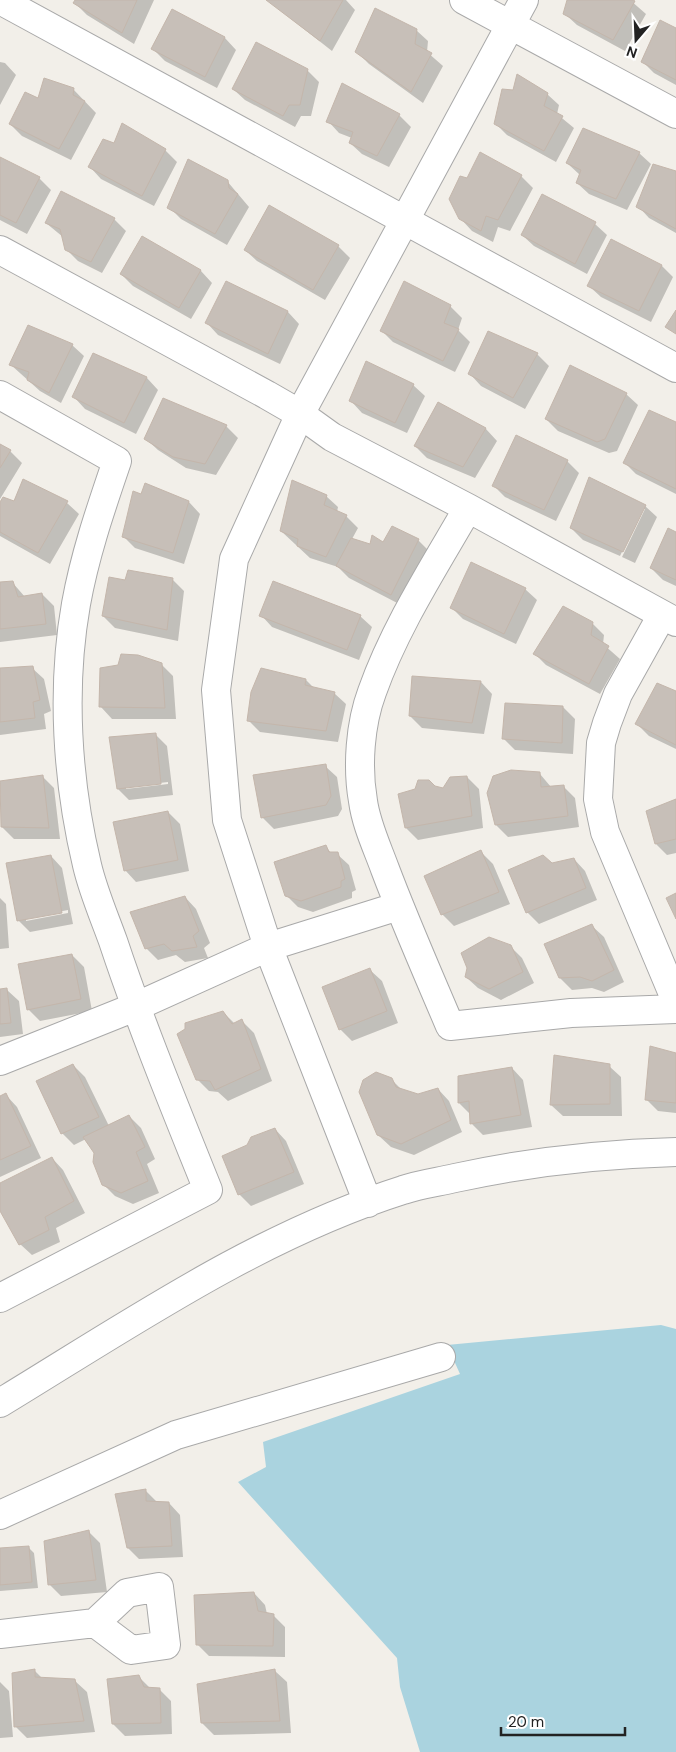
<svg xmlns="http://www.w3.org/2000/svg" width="676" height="1752" font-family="'DM Sans',sans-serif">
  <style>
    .water { fill: #aad3df }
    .shadow { fill: #0003; fill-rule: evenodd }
    .building { fill: #c7bfb8; stroke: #c4b6ab }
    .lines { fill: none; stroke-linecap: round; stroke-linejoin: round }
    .minor-casing { stroke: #a9a9a9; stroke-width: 30 }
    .minor { stroke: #fff; stroke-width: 28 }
  </style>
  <rect width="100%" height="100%" fill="#f2efe9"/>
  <path class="water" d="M661,1325L676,1329V1752H420L400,1687L397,1658L238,1482L266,1467L263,1442L460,1374L447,1345Z"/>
  <path class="shadow" d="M76,0H154L134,44L87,15L75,3Z
    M267,0H346L355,10L332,51Z
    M568,0H630L646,14L625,51L577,25L565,14Z
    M173,11L225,38L236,50L217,88L165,61L153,49Z
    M676,29V85L654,73L643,62Z
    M416,30L428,41L427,52L443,66L423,103L369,64L357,52Z
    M0,62L5,63L16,75L0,105Z
    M307,70L319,82L311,116H301L295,127L245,100L233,89Z
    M73,89L96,113L71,160L22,136L10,124L39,99Z
    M547,94L559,105L557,114L574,128L556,162L507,135L495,123Z
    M399,115L411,127L389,167L362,154L350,143L352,138L339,133L328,121Z
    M115,145L165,150L177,162L154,206L101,179L90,167Z
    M639,153L651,164L627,210L589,194L577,183L580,175L567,163Z
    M480,154L521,176L533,188L510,231L498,227L493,242L472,231L460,218L468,180Z
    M0,158L39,178L51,190L27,234L0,220Z
    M676,173V233L649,218L638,206Z
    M227,181L249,207L227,245L181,219L169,207Z
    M543,195L595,224L607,235L587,274L534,246L522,235Z
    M270,207L338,246L350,258L325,300L257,261L245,250Z
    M114,219L126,231L102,273L78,261L66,249L63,237L46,223Z
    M143,238L201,271L212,283L191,319L133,286L121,274Z
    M662,266L673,277L651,322L601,297L589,286Z
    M227,282L288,312L299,324L280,364L218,335L207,323Z
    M450,306L462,318L458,330L470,342L455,372L393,342L381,330Z
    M72,345L84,356L61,403L40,391L11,365Z
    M94,354L147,378L158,390L136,434L85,409L74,397Z
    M537,354L549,366L525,409L481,386L470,374Z
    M413,385L425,396L407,433L362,413L351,401Z
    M626,394L638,405L617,451L609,453L558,431L546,419Z
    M439,404L486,429L497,441L475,478L427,458L415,446Z
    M676,424V494L636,474L625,463Z
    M226,426L238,438L216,475L186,468L158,450L146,439Z
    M0,446L10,451L22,463L0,499Z
    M567,461L579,473L556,521L505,497L494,486Z
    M23,480L67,503L79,514L50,564L0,536V505L14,502Z
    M146,484L189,502L200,514L184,564L135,548L123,536Z
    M326,496L338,507L337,512L346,516L358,528L352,539L371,546L418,540L430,552L403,606L349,578L338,567L310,558L281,531Z
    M645,506L657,517L635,563L622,557L645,509H643L620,556L583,540L571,528Z
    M676,533V586L663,580L651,568Z
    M172,579L184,591L178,641L115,628L103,616L125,582Z
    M12,582L25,597L42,594L54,606L57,635L0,642V583Z
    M525,589L537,600L516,644L463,619L451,607Z
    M261,615L360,616L372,627L359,660L272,627Z
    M592,623L604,635L603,644L620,659L600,694L546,665L534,653Z
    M161,664L173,676L176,719H112L101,707L119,666Z
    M32,668L44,679L51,711L44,714L46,729L0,735V669Z
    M413,677L481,682L492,694L484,734L422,728L410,716Z
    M306,680L314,688L334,693L346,704L338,742L260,732L248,720Z
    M676,692V749L649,736L637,724Z
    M563,707L575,719L573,754L515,750L504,739Z
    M155,734L167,746L173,795L129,800L118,789ZM168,782V784L126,789V787Z
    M325,766L337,777L342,809L338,816L274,829L262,817Z
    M540,774L551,787L563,786L575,798L579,827L508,837L496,825Z
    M42,776L54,788L60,839H14L2,827L0,783Z
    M467,777L479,789L483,828L418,840L406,828L435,787L444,790Z
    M676,800V853L667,855L656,844Z
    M168,812L180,824L189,871L136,882L125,870Z
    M326,847L332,854H337L349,865L356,890L352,892V898L313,912L298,907L286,895Z
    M481,852L493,864L510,904L454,926L442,914Z
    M51,856L62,868L73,924L30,932L18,920ZM68,910V913L26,921V918Z
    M574,859L585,871L597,900L539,924L527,912L552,865Z
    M185,897L196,909L210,943L204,948L208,958L185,962L176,955L158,960L146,948Z
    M0,898L6,904L9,948L0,949Z
    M592,926L604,937L624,982L604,992L592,988L572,990L560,978Z
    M510,946L522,958L534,983L501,1000L478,988L466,977Z
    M72,955L84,967L92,1011L40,1021L28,1009Z
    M370,970L382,981L398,1023L352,1041L340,1029Z
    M0,990H7L19,1001L23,1034L0,1037Z
    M223,1012L235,1024L242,1021L254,1033L272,1081L228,1101L218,1092L209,1091L197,1079Z
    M676,1054V1113L658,1111L646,1099Z
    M73,1065L85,1077L109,1126L129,1116L141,1128L155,1159L147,1164L159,1193L133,1204L115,1196L103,1184L95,1153L86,1139L74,1145L62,1133Z
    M609,1066L621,1077L622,1116H563L551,1105Z
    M512,1068L523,1080L532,1127L483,1135L472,1124L471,1115L459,1103Z
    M391,1079L402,1090L418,1095L438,1089L449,1101L462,1132L414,1155L391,1147L378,1135Z
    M6,1095L17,1107L41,1158L0,1177V1097Z
    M275,1129L286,1141L304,1184L251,1206L239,1194L248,1146Z
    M52,1158L63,1170L85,1213L56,1228L60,1242L32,1255L20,1244L0,1209V1184Z
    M145,1490L157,1502L169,1503L180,1515L183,1557L139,1559L128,1548Z
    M89,1532L100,1543L107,1592L61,1596L49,1584Z
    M28,1547L34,1553L38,1588L0,1591V1549Z
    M254,1593L265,1605L267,1614L273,1615L285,1627V1657L209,1656L198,1645Z
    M34,1670L43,1679L75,1681L87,1692L95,1732L27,1738L15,1726Z
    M275,1671L287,1682L291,1733L214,1735L202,1723Z
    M139,1677L151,1689L160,1690L171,1701L172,1734L125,1736L113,1724Z
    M0,1682L9,1691L13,1737L0,1738Z"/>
  <path class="building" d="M75,0H137L122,33L73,3Z
    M266,0H343L320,41Z
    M567,0H633L635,1L613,40L563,14Z
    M375,8L417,29L415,44L432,53L411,92L355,52Z
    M172,9L225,37L205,77L151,49Z
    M660,20L676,28V80L641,62Z
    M256,42L308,69L300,105H289L283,116L232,89Z
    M517,74L548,93L544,106L563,116L544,151L494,124L502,89L513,90Z
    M44,78L74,88L73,95L85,101L59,149L9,124L25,92L38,98Z
    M342,83L400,114L377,156L349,143L353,132L326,122Z
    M122,123L166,149L142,196L88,167L103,139L114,143Z
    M583,128L640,152L616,199L576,183L581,170L566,163Z
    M480,152L522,175L498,220L486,216L481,231L459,219L449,199L460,176L467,178Z
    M0,157L40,177L16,223L0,215Z
    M188,159L228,180L229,188L238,194L215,234L167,208Z
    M653,164L676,171V229L636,207Z
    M61,191L115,218L91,262L65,250L60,229L45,223Z
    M542,194L596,222L575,264L521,235Z
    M269,205L339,245L313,290L244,250Z
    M142,236L201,270L179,308L120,274Z
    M611,239L662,265L639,311L587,286Z
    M226,281L288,311L268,354L205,323Z
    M404,281L451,305L444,323L459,329L443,361L380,331Z
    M676,310V334L665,327Z
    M28,325L73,344L49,393L27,380L29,372L9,365Z
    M488,331L538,353L513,398L468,374Z
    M93,353L147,377L124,423L72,397Z
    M366,361L414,384L395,423L349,401Z
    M570,365L627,393L605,439L597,442L545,419Z
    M163,398L227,425L205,464L173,457L144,439Z
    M438,402L486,428L463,467L414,446Z
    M649,410L676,422V489L623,463Z
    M516,435L568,460L544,510L492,486Z
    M0,444L11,450L0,468Z
    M589,477L646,505L623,552L570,528Z
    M23,479L68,501L38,553L0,532V502L3,497L14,501Z
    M292,480L327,495L324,505L347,515L326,557L297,546L298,539L280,531Z
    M145,483L189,501L173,553L122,537L133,491L141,494Z
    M392,526L419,539L391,595L336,566L351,538L370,544L372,535L383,542Z
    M668,528L676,532V580L650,568Z
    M471,562L526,588L504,634L450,608Z
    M128,570L173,578L167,630L102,616L109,577L125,580Z
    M13,581L18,597L42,593L46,624L0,629V582Z
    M273,581L361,615L347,650L259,616Z
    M563,606L593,622L591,635L609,646L589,684L533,654Z
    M121,654L138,655L162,663L165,708L99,707L100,668L118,665Z
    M33,666L40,700L33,702L35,718L0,722V668Z
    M261,668L306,679L305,685L335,692L326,731L247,721L251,692Z
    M412,676L481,681L472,723L409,716Z
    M657,683L676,691V745L635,724Z
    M505,703L563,706L562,743L502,739Z
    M156,733L161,784L117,789L109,737Z
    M326,764L331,796L326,805L261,818L253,775Z
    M511,770L540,772L541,787L564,785L568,816L495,825L487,793L493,776Z
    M43,775L49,828L1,827L0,781Z
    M467,776L472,816L405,828L398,794L415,789L418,780H429L435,786L443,788L450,777Z
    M676,799V839L655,844L646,811Z
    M168,811L178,860L124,871L113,822Z
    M326,845L329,852H338L345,879L341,881V887L301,901L285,896L274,862Z
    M481,850L499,892L441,915L424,876Z
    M51,855L62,913L17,921L6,863Z
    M543,855L552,863L574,858L586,888L526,913L508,870Z
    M676,893V919L666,898Z
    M185,896L199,931L193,936L197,947L172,951L164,944L145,949L130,912Z
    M592,924L614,970L592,981L580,977L559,978L544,944Z
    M489,937L511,945L523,972L489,989L465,977L467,968L461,953Z
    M72,954L81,999L27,1010L18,964Z
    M370,968L387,1011L339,1030L322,987Z
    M7,988L11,1023L0,1024V989Z
    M223,1011L232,1024L242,1019L261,1069L215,1090L210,1081L196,1080L177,1034L185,1029V1023Z
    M650,1046L676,1053V1103L645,1100Z
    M554,1055L610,1064V1104L550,1105Z
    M73,1064L99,1117L61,1134L36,1081Z
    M512,1067L521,1115L470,1124L469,1101L458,1103V1076Z
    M376,1072L392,1078L396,1087L418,1094L438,1088L451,1120L401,1144L377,1135L359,1092L363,1080Z
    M6,1093L31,1146L0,1160V1096Z
    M129,1115L145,1147L136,1152L148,1181L121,1193L102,1185L93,1162L94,1153L83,1137Z
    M275,1128L294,1172L238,1195L222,1156L247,1145L251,1137Z
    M52,1157L74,1201L45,1217L49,1230L19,1245L0,1211V1183Z
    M146,1489V1501L169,1502L172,1546L127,1548L115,1494Z
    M89,1530L96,1580L48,1585L44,1541Z
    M29,1546L32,1582L0,1585V1548Z
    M254,1592L258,1611L274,1614L273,1646L196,1645L194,1595Z
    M35,1669V1677L75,1679L84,1721L14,1727L12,1673Z
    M275,1669L280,1721L201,1723L197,1684Z
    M139,1675L144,1687L160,1688L161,1723L112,1724L107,1679Z"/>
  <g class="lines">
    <defs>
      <path id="minor" d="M0,0L676,368
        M464,0L676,114
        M0,250L267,395L300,414L332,437L468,508L676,622
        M0,395L117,461C101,508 85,554 76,604C61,689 67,781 87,865C93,891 104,916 113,941C141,1025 175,1108 208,1190L0,1298
        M468,508C434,567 395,627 372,692C360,724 357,767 363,801C366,824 377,847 385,869C405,922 428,974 450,1026L571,1013L676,1009
        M662,615L618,694L607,723L601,743L598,799L605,832L676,1001
        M0,1061L135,1007L268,947L399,906
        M368,1203L268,947L227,820L216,690L234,559L300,414L524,0
        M0,1403C130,1324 258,1236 403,1190C420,1184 438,1182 455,1178C528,1162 602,1154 676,1152
        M0,1515L176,1435L441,1357
        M0,1634L95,1623L127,1593L159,1587L166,1645L131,1650L95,1623"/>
    </defs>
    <use href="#minor" class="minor-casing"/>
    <use href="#minor" class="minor"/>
  </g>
  <g transform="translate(636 40) rotate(199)" stroke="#ffffff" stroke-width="4" paint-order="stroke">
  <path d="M0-4L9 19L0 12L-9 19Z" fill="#222222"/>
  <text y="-8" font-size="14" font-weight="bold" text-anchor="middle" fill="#222222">N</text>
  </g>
  <path d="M501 1727v8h124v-8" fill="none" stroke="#222222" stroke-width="2.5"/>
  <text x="508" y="1727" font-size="15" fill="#222222" stroke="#ffffff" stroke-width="4" paint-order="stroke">20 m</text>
</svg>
